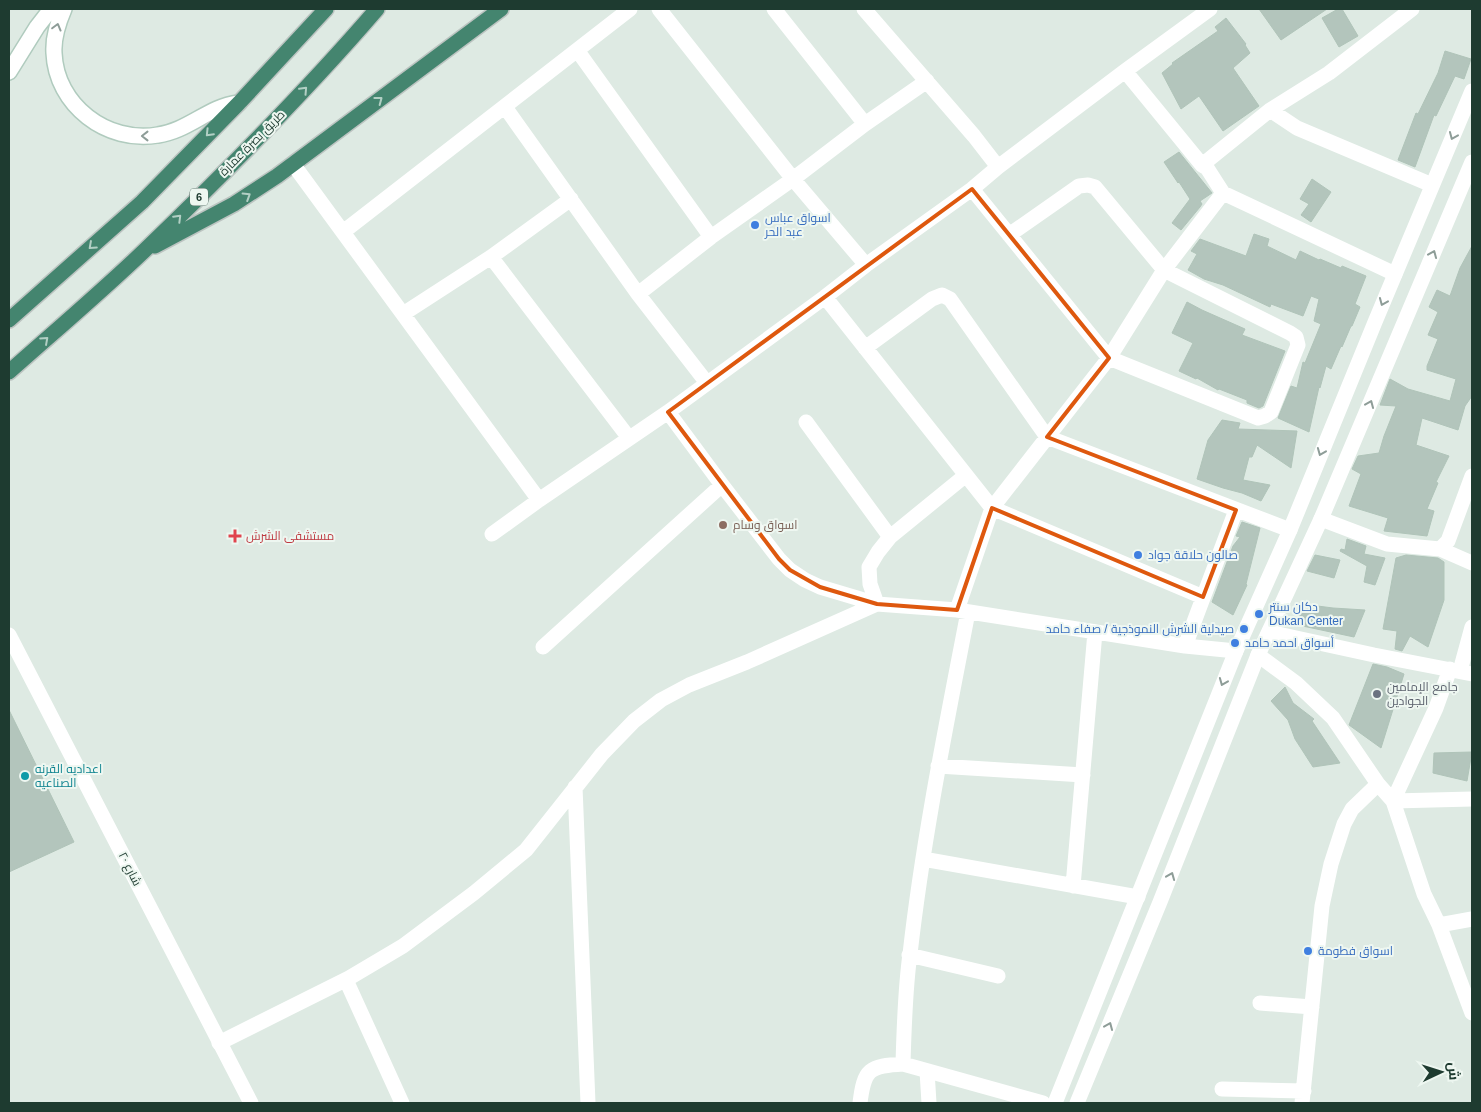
<svg xmlns="http://www.w3.org/2000/svg" width="1481" height="1112" font-family="Helvetica,Cairo,sans-serif">
  <style>
    .building { fill: #b3c5bc; stroke: #b0c4b9 }
    .lines { fill: none; stroke-linecap: round; stroke-linejoin: round }
    .secondary-casing { stroke: #b0cbbe; stroke-width: 18 }
    .trunk-casing { stroke: #bcc4c1; stroke-width: 18 }
    .minor { stroke: #fff; stroke-width: 15 }
    .tertiary { stroke: #fff; stroke-width: 15 }
    .secondary { stroke: #fff; stroke-width: 15 }
    .trunk { stroke: #44856f; stroke-width: 15 }
    .oneway { stroke: #8e9d98 }
    .oneway2 { stroke: #b2cfc4 }
    .marked { fill: none; stroke: #de580e; stroke-width: 4; stroke-linejoin: round }
    .shop-dot { fill: #3f7fe0; stroke: #eef7f1; stroke-width: 2 }
    .education-dot { fill: #8d6e63; stroke: #eef7f1; stroke-width: 2 }
    .health-dot { fill: #e0444e; stroke: #eef7f1; stroke-width: 2 }
    .worship-dot { fill: #6b7280; stroke: #eef7f1; stroke-width: 2 }
    .culture-dot { fill: #0f9aa8; stroke: #eef7f1; stroke-width: 2 }
    .labels { text-anchor: middle; dominant-baseline: central; stroke-width: 4; stroke-linejoin: round; paint-order: stroke }
    .shield { fill: #eef7f1; stroke: #5c736a; stroke-width: 1 }
    .shield-label { font-size: 11px; font-weight: bold; fill: #1e3b30 }
    .street-label { font-size: 12px; fill: #1e3b30; stroke: #eef7f1 }
    .shop-label { font-size: 12px; fill: #366cbe; stroke: #eef7f1; text-anchor: start }
    .education-label { font-size: 12px; fill: #785e54; stroke: #eef7f1; text-anchor: start }
    .health-label { font-size: 12px; fill: #be3a42; stroke: #eef7f1; text-anchor: start }
    .worship-label { font-size: 12px; fill: #5b616d; stroke: #eef7f1; text-anchor: start }
    .culture-label { font-size: 12px; fill: #0d838f; stroke: #eef7f1; text-anchor: start }
  </style>
  <rect width="100%" height="100%" fill="#deeae3"/>
  <path class="building" d="M1259,9H1327L1281,40Z
    M1338,9H1342L1358,36L1339,47L1322,18Z
    M1226,18L1246,44L1245,45L1250,53L1233,68L1259,106L1223,131L1199,96L1181,109L1162,73L1173,64L1172,63L1218,31L1215,27Z
    M1445,51L1471,59L1464,79L1455,76L1436,116L1434,115L1415,167L1398,160L1416,113L1418,114L1438,73Z
    M1179,152L1212,193L1200,201L1202,204L1200,207L1181,230L1172,223L1190,199L1179,182L1178,183L1164,162Z
    M1312,179L1331,192L1311,222L1301,215L1309,204L1300,199Z
    M1254,234L1269,239L1267,246L1296,260L1300,251L1319,260L1320,259L1341,268L1342,266L1366,276L1355,304L1360,307L1352,326H1351L1342,347L1341,346L1331,369L1326,366L1320,388L1319,387L1309,432L1278,418L1291,386L1297,388L1303,362L1305,363L1321,324L1314,321L1319,299L1311,296L1303,316L1271,304L1270,307L1223,285L1204,279L1188,270L1197,254L1191,251L1200,239L1246,256Z
    M1472,246V396L1465,406L1458,430L1422,418L1416,445L1449,456L1436,482L1438,483L1427,509L1434,511L1427,536L1384,531L1388,518L1349,506L1361,474L1352,469L1358,456L1379,453L1384,436L1396,406L1380,405L1390,379L1408,389L1450,401L1456,379L1427,370V366L1438,339L1428,335L1438,312L1429,307L1437,290L1450,296L1460,268Z
    M1187,302L1202,310L1245,329L1242,335L1285,351L1263,406L1259,408L1254,406L1247,403V400L1219,389L1218,390L1197,378L1196,379L1179,371L1193,343L1172,333Z
    M1222,420L1240,423L1238,429L1297,431L1291,468L1257,445L1252,457H1249L1243,480L1270,485L1261,501L1242,493L1223,488L1197,479L1208,440Z
    M1242,522L1260,528L1246,584L1247,585L1233,615L1212,602L1233,546L1240,537L1236,536Z
    M1347,539L1366,546L1364,554L1385,558L1375,585L1364,582L1367,566L1340,551L1341,549L1345,550Z
    M1315,555L1340,560L1334,578L1307,571Z
    M1406,555L1438,558L1444,562V600L1428,647L1410,636L1402,651L1395,649L1397,631L1383,629L1396,558Z
    M1302,604L1333,608L1365,610L1354,637L1298,625Z
    M1373,664L1387,667L1404,674L1381,748L1349,725Z
    M1285,687L1293,703L1314,719L1312,721L1340,763L1313,767L1295,739L1288,720L1271,701Z
    M9,710L74,842L9,872Z
    M1472,752L1467,781L1433,773L1434,753Z"/>
  <g class="lines">
    <defs>
      <path id="secondary" d="M64,9C58,23 53,37 54,53C56,105 107,144 158,135C180,132 197,118 217,109C224,106 232,104 239,103
        M9,72L37,27L51,9"/>
      <path id="trunk" d="M155,246L234,204L277,176L501,9
        M9,320L142,202L239,103L326,9
        M9,372C54,332 100,293 144,251C224,174 304,94 377,9"/>
    </defs>
    <use href="#secondary" class="secondary-casing"/>
    <use href="#trunk" class="trunk-casing"/>
    <path class="minor" d="M659,9L793,179L866,265
      M774,9L865,124
      M864,9L974,136L998,167
      M577,50L711,237
      M1125,71L1202,165L1207,168L1223,193L1395,274
      M505,107L638,294L707,383
      M1270,110L1297,128L1432,185
      M293,164L539,500
      M1202,165L1270,110L1329,73L1412,9
      M972,189L1109,358L1258,418L1265,416L1271,412L1298,345L1296,337L1290,333L1164,270L1095,187L1088,185L1079,186L1009,235
      M343,232L630,9
      M491,257L629,438
      M638,294L711,237L793,179L865,124L927,81
      M825,297L992,508L1203,597
      M403,314L491,257L571,199
      M865,348L932,299L942,295L950,299L1047,437L1290,530
      M668,412L722,485L779,559L790,570L805,580L820,587L877,604L957,610L1185,646L1236,651
      M806,422L890,537
      M1321,519L1387,544L1440,549L1448,541L1472,476
      M492,534L539,500L668,412L825,297L866,265L972,189L998,167L1125,71L1210,9
      M1440,549L1472,563
      M957,610L992,508L1109,358L1164,270L1223,193
      M1269,632L1374,655L1472,674
      M1185,646L1236,510
      M543,647L722,485
      M1258,655L1296,683L1333,718L1378,784L1393,801L1424,894L1439,925L1472,1013
      M1450,669L1436,708L1393,801L1472,799
      M1460,671L1472,627
      M938,766L1083,775
      M575,787L588,1103
      M923,859L1138,897
      M1073,886L1095,632
      M1439,925L1472,919
      M909,955L998,976
      M346,980L402,1103
      M1260,1003L1312,1007
      M219,1043L349,978L403,946L474,893L526,850L602,754L634,721L661,700L689,685L747,662L877,604L870,584L869,567L878,552L890,537L966,475
      M903,1064C904,1027 905,990 910,954C923,839 946,726 968,612
      M927,1071L929,1103
      M1222,1089L1304,1091
      M860,1103C864,1069 869,1066 903,1064L1043,1103
      M1302,1103L1322,906L1331,864L1344,824L1352,809L1378,784"/>
    <path class="tertiary" d="M9,635L251,1103
      M1055,1103L1236,651L1290,530L1375,322L1472,91
      M1077,1103L1160,902L1258,655L1321,519L1472,162"/>
    <use href="#secondary" class="secondary"/>
    <use href="#trunk" class="trunk"/>
  </g>
  <defs><path id="oneway-chevron" d="M-2-3.5L2.5 0L-2 3.5" fill="none" stroke-width="1.6" stroke-linecap="round" stroke-linejoin="round" transform="scale(1.25)"/></defs>
  <g class="oneway">
    <use href="#oneway-chevron" transform="translate(57 27) rotate(-75)"/>
    <use href="#oneway-chevron" transform="translate(145 136) rotate(180)"/>
    <use href="#oneway-chevron" transform="translate(1453 136) rotate(113)"/>
    <use href="#oneway-chevron" transform="translate(1433 254) rotate(-67)"/>
    <use href="#oneway-chevron" transform="translate(1383 302) rotate(113)"/>
    <use href="#oneway-chevron" transform="translate(1370 404) rotate(-67)"/>
    <use href="#oneway-chevron" transform="translate(1321 452) rotate(112)"/>
    <use href="#oneway-chevron" transform="translate(1223 682) rotate(112)"/>
    <use href="#oneway-chevron" transform="translate(1171 876) rotate(-68)"/>
    <use href="#oneway-chevron" transform="translate(1109 1026) rotate(-67)"/>
  </g>
  <g class="oneway2">
    <use href="#oneway-chevron" transform="translate(304 90) rotate(-47)"/>
    <use href="#oneway-chevron" transform="translate(379 100) rotate(-37)"/>
    <use href="#oneway-chevron" transform="translate(209 133) rotate(134)"/>
    <use href="#oneway-chevron" transform="translate(247 196) rotate(-32)"/>
    <use href="#oneway-chevron" transform="translate(178 218) rotate(-45)"/>
    <use href="#oneway-chevron" transform="translate(92 246) rotate(138)"/>
    <use href="#oneway-chevron" transform="translate(45 340) rotate(-42)"/>
  </g>
  <path class="marked" d="M972,189L1109,358L1047,437L1236,510L1203,597L992,508L957,610L877,604L820,587L790,570L779,559L668,412Z"/>
  <g class="shop-dot">
    <circle cx="755" cy="225" r="5"/>
    <circle cx="1138" cy="555" r="5"/>
    <circle cx="1259" cy="614" r="5"/>
    <circle cx="1244" cy="629" r="5"/>
    <circle cx="1235" cy="643" r="5"/>
    <circle cx="1308" cy="951" r="5"/>
  </g>
  <circle class="education-dot" cx="723" cy="525" r="5"/>
  <path class="health-dot" d="M232.5 528.5h5v5h5v5h-5v5h-5v-5h-5v-5h5z"/>
  <circle class="worship-dot" cx="1377" cy="694" r="5"/>
  <circle class="culture-dot" cx="25" cy="776" r="5"/>
  <g class="labels">
    <rect class="shield" x="190" y="188.5" width="18" height="17" rx="4"/>
    <g class="shield-label">
      <text x="199" y="197">6</text>
    </g>
    <g class="street-label">
      <text transform="translate(252 143) rotate(-45)">طريق بصرة عمارة</text>
      <text transform="translate(130 869) rotate(63)">شارع ٢٠</text>
    </g>
    <g class="shop-label">
      <text x="765" y="218">اسواق عباس<tspan x="765" dy="14">عبد الحر</tspan></text>
      <text x="1148" y="555">صالون حلاقة جواد</text>
      <text x="1269" y="607">دكان سنتر<tspan x="1269" dy="14">Dukan Center</tspan></text>
      <text x="1234" y="629" text-anchor="end">صيدلية الشرش النموذجية / صفاء حامد</text>
      <text x="1245" y="643">أسواق احمد حامد</text>
      <text x="1318" y="951">اسواق فطومة</text>
    </g>
    <g class="education-label">
      <text x="733" y="525">اسواق وسام</text>
    </g>
    <g class="health-label">
      <text x="246" y="536">مستشفى الشرش</text>
    </g>
    <g class="worship-label">
      <text x="1387" y="687">جامع الإمامين<tspan x="1387" dy="14">الجوادين</tspan></text>
    </g>
    <g class="culture-label">
      <text x="35" y="769">اعداديه القرنه<tspan x="35" dy="14">الصناعيه</tspan></text>
    </g>
  </g>
  <rect width="1481" height="1112" fill="none" stroke="#1e3b30" stroke-width="20"/>
  <g transform="translate(1441 1072) rotate(86)" stroke="#eef7f1" stroke-width="4" paint-order="stroke">
  <path d="M0-4L9 19L0 12L-9 19Z" fill="#1e3b30"/>
  <text y="-8" font-size="14" font-weight="bold" text-anchor="middle" fill="#1e3b30">ش</text>
  </g>
</svg>
